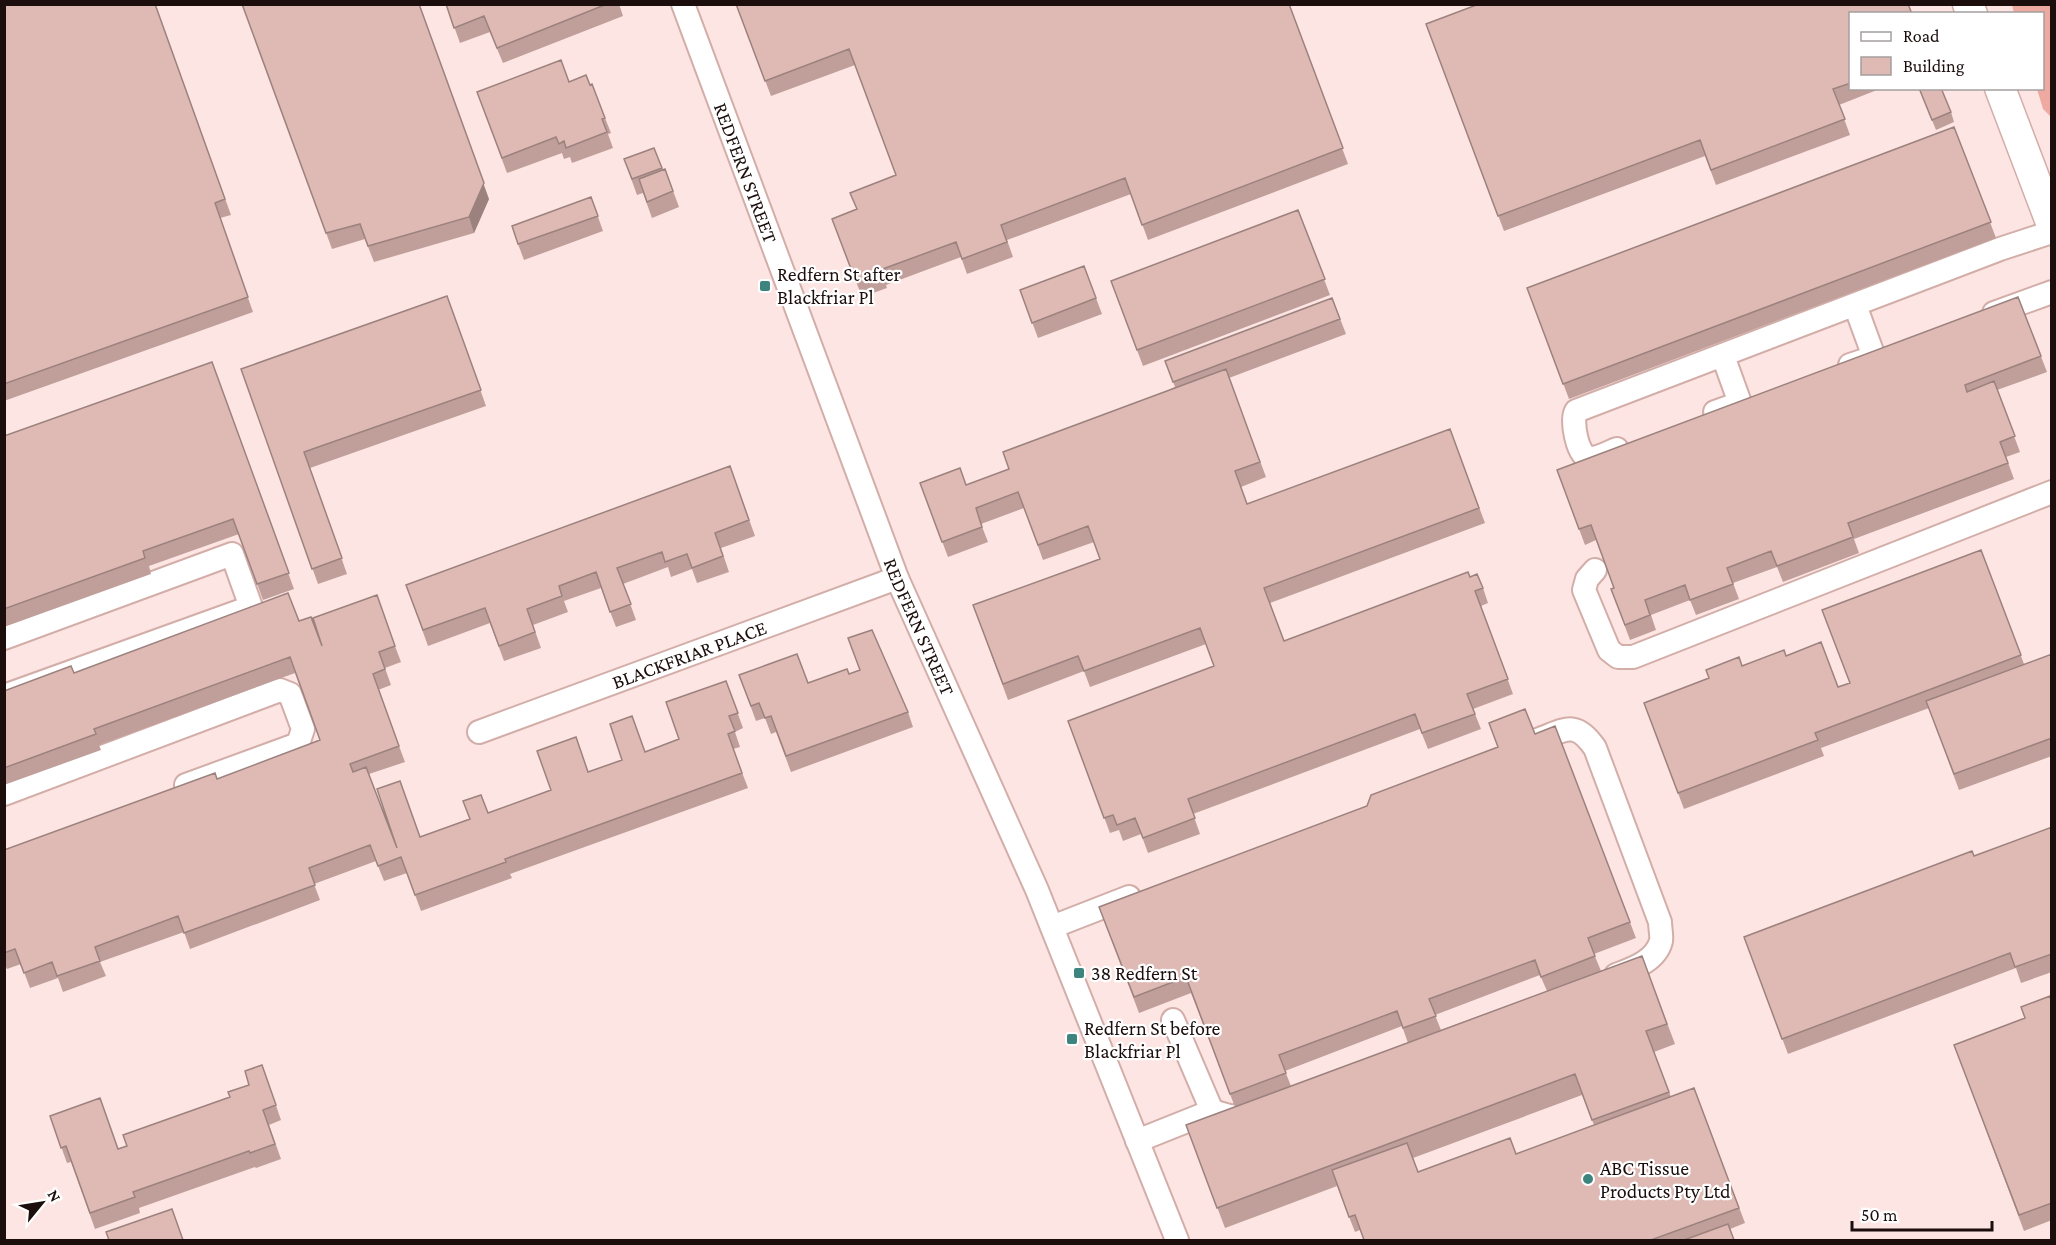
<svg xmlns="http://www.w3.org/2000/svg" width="2056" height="1245" font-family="'Crimson Pro',serif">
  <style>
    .green { fill: #eeaaa1 }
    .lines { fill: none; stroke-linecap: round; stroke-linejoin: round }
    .minor-casing { stroke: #d3aea9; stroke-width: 26 }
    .major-casing { stroke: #d3aea9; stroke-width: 33 }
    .minor { stroke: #fff; stroke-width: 22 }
    .major { stroke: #fff; stroke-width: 30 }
    .wall { fill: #c09f9b; fill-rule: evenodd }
    .shaded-wall { fill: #9c827e }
    .building { fill: #dfb9b4; stroke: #9c827e; stroke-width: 1.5 }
    .poi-dot { fill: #3d847f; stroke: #fff; stroke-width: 2 }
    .labels { text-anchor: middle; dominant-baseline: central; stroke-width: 4.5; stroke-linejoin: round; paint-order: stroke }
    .street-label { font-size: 20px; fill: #1b0e0d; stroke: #fff }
    .poi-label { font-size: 20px; fill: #1b0e0d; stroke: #fff; text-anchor: start }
  </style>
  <rect width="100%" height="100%" fill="#fce5e2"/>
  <path class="green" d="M2012,5H2051V117L2043,109L2037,89L2042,88V14L2014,13Z"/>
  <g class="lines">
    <defs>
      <g id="minor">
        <path id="s1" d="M683,4L897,578L1037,890L1177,1240"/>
        <path d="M1994,313L2052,292"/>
        <path d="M1850,365L1874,357L1855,305"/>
        <path d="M1715,412L1740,403L1723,356"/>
        <path d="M1617,449C1609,452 1598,459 1589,458C1577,456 1571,420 1576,411L2000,249L2052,232"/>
        <path d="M1595,570L1587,579L1584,590L1609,650L1618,657H1633L2052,492"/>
        <path d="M4,638L232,554L251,607L4,696"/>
        <path id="s2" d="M479,732L897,578"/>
        <path d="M1537,740C1565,730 1575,719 1595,748L1660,922C1660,928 1662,936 1661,941C1656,961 1632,969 1616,975"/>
        <path d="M4,794L280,690L290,694L303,729L298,744L186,785"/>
        <path d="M1052,927L1129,897"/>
        <path d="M1173,1020L1212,1111"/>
        <path d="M1137,1141L1212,1111L1233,1117L1247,1112"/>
      </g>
      <path id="major" d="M1968,4L1972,14
        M2000,88L2052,225"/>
    </defs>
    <use href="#minor" class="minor-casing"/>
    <use href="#major" class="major-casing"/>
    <use href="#minor" class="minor"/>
    <use href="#major" class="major"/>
  </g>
  <path class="wall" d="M4,4H155L231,215L220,218L253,312L4,401Z
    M242,4L489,199L474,233L374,262L365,239L332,249Z
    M446,4H619L623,16L503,63L490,32L460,43Z
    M736,4H1289L1348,164L1148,240L1131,194L1007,240L1013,257L967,274L961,257L886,285L887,288L862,297L832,219L856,209L896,175L855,65L771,96Z
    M1851,14V88H1882L1839,105L1850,135L1716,185L1705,156L1504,231L1426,24Z
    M569,82L590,85L605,118L611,133L608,134L613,148L572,163L570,157L564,159L562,153L507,173L477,92Z
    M1923,98L1951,112L1954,122L1936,130Z
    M1954,127L1996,238L1569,399L1527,288Z
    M654,148L663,170L665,169L679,207L652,218L643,193L637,195L624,159Z
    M591,197L603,231L524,260L518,244Z
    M1298,210L1330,295L1143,366L1111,281Z
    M1020,290L1096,298L1102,314L1038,338Z
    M447,296L486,406L310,468L347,574L318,584L241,369Z
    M2018,297L2047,372L1997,390L2020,452L2006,457L2014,479L1854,539L1859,553L1783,582L1777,567L1733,583L1739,599L1696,615L1690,600L1651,615L1656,630L1630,640L1611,589L1614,588L1596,540L1585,545L1557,470Z
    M1332,298L1346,334L1229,378L1266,477L1241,487L1247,504L1450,429L1485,523L1270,603L1284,641L1470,577L1483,588L1488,603L1481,606L1513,694L1473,709L1481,729L1428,749L1420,729L1193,814L1200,834L1148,853L1141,834L1123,841L1119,830L1110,833L1068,721L1214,666L1206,644L1090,687L1084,671L1008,700L973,605L1100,559L1094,542L1043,560L1024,508L981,524L988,542L948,557L920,483L966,485L1009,469L1175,387L1165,361Z
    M212,362L294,589L263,600L239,534L149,566L151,574L4,627V436Z
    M730,466L755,536L721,548L729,572L697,583L692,569L671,577L668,567L623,584L636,620L616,627L601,588L564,601L568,612L533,625L541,648L504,661L490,623L428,646L406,585Z
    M1981,550L2024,664L2052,654V756L1959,790L1929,708L1821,748L1824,756L1684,809L1644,703L1786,655L1838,687L1850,683Z
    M299,621L322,646H395L401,662L385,668L391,685L378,690L405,762L369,774L397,848L420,837L551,790L588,772L679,739L726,681L743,728L735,732L740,747L733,749L748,788L510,874L512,878L421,911L407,873L384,881L376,861L314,884L320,900L190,949L184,932L100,962L106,976L63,992L58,978L30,988L21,964L7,969L4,963V850L217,779L320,740L295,673L99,745L101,750L4,785V691L74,673Z
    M849,674L908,712L913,727L791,772L776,732L771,734L765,718L756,721L739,675L808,683Z
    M1555,726L1636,938L1594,954L1601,971L1642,956L1675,1044L1654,1052L1671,1097L1694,1088L1745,1223L1730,1229L1734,1240H1364L1360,1230L1355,1232L1337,1186L1225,1228L1186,1125L1235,1107L1191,993L1139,1013L1099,907L1367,806ZM1540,975L1547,991L1441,1030L1435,1015ZM1402,1026L1408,1043L1291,1086L1285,1071ZM1582,1095L1594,1125L1516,1154L1418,1172L1413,1158Z
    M2052,827V972L2021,983L2016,968L1788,1054L1744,937L1974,856Z
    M2052,1001V1220L2024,1231L1954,1045L2025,1018Z
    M262,1065L281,1120L269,1125L281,1159L256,1168L255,1167L139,1208L140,1213L95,1229L71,1162L67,1163L50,1116L118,1149L127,1146L230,1097L249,1085Z"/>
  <path class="shaded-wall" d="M419,4L489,199L474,233L469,217Z"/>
  <path class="building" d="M4,4H155L225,199L215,203L248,297L4,384Z
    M242,4H419L484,183L469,217L368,246L360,224L326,233Z
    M446,4H607L497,48L484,16L454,28Z
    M736,4H1289L1343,148L1142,225L1125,178L1001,225L1007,242L962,259L956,242L880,270L881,272L856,282L832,219L857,209L850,193L896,175L849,49L765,81Z
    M1479,4H1908L1912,14H1851V83L1833,89L1845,119L1711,170L1700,140L1498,216L1426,24Z
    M561,60L569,82L586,75L590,85L592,84L605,118L602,119L607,132L566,148L564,141L559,144L556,137L502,158L477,92Z
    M1919,88H1941L1951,112L1932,120Z
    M1954,127L1991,222L1563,384L1527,288Z
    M654,148L662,168L632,179L624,159Z
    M665,169L673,191L647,202L639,179Z
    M591,197L598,216L518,244L512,226Z
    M1298,210L1325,279L1137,350L1111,281Z
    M1084,266L1096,298L1032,323L1020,290Z
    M447,296L481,390L304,452L342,558L312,569L241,369Z
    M2018,297L2041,356L1965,385L1967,392L1994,381L2015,436L2000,442L2008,463L1848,523L1853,537L1777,566L1771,551L1727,568L1733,584L1690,600L1685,585L1645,600L1650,615L1625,625L1611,589L1614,588L1591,525L1579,529L1557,470Z
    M1332,298L1340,319L1173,382L1165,361Z
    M212,362L289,573L257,584L233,519L143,551L145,558L4,609V436Z
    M1226,369L1260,462L1235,471L1247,504L1450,429L1479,508L1264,588L1284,641L1468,572L1470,577L1477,574L1483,588L1475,591L1508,679L1467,694L1475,714L1422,733L1415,714L1188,799L1195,818L1143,838L1135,818L1117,825L1113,815L1104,818L1068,721L1214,666L1200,628L1084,671L1078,656L1003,684L973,605L1100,559L1088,526L1038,545L1018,492L976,508L982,527L942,542L920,483L960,468L966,485L1009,469L1003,452Z
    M730,466L749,520L715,533L723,556L692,568L687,554L665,562L662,552L617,568L631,604L610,612L596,572L559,586L562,596L527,609L535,632L499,646L485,608L423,630L406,585Z
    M1981,550L2021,655L1815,733L1818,740L1678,793L1644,703L1709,678L1706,670L1739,657L1742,666L1784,650L1786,656L1821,642L1838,687L1850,683L1822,610Z
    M288,593L299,621L311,617L322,646L313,618L377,595L395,646L379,652L385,669L373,674L399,746L350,764L353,772L366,767L397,848L377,789L400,781L420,837L470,819L463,801L481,795L488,813L551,790L537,751L576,737L588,772L622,760L610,724L632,716L645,752L679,739L666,702L726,681L738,713L729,716L735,731L728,734L742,773L505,859L506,862L415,895L401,857L378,866L370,845L309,868L315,885L184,933L178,916L95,947L100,961L57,976L52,962L24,973L15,949L4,953V850L215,773L217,779L320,740L290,657L94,729L96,734L4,768V691L71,666L74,673Z
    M872,630L908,712L786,756L771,716L765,718L759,703L751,706L739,675L797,654L808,683L847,669L849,674L860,670L848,638Z
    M2052,654V738L1954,774L1926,701Z
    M1525,709L1535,734L1555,726L1630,922L1588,938L1595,956L1541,977L1535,960L1429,999L1436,1016L1403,1028L1397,1011L1279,1055L1286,1073L1230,1094L1186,977L1134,997L1099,907L1367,806L1371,795L1498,747L1489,723Z
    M2052,827V954L2015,967L2010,953L1782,1039L1744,937L1972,851L1974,856Z
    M1642,956L1667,1024L1646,1031L1669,1092L1592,1120L1575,1074L1217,1208L1186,1125Z
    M2050,996L2052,1001V1203L2019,1215L1954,1045L2025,1018L2021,1007Z
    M262,1065L276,1105L263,1110L275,1144L250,1153L249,1151L133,1192L135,1197L90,1213L66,1146L61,1148L50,1116L100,1098L118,1149L127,1146L123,1135L230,1097L228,1092L249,1085L245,1071Z
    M1694,1088L1739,1208L1651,1240H1364L1355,1215L1349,1217L1332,1170L1407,1143L1418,1172L1510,1138L1516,1154Z
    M172,1209L183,1240H109L106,1232Z
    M1728,1224L1734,1240H1684Z"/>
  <g class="poi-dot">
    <rect x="759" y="280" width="12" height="12" rx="3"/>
    <rect x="1073" y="967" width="12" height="12" rx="3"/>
    <rect x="1066" y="1033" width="12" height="12" rx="3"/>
    <circle cx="1588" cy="1179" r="6"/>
  </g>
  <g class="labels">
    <g class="street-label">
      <text stroke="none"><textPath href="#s1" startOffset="180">REDFERN STREET</textPath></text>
      <text stroke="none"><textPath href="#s1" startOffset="666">REDFERN STREET</textPath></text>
      <text stroke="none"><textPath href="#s2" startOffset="224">BLACKFRIAR PLACE</textPath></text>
    </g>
    <g class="poi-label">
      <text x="777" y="274">Redfern St after<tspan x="777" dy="23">Blackfriar Pl</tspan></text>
      <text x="1091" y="973">38 Redfern St</text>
      <text x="1084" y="1028">Redfern St before<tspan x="1084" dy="23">Blackfriar Pl</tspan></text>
      <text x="1600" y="1168">ABC Tissue<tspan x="1600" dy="23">Products Pty Ltd</tspan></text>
    </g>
  </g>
  <rect width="2056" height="1245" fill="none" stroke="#1b0e0d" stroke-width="12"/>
  <rect x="1849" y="12" width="195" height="78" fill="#ffffff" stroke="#a49f9e" stroke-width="1.5"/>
  <rect x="1861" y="32" width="30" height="9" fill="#ffffff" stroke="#a49f9e" stroke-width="1.5"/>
  <text x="1903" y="42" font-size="18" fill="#1b0e0d">Road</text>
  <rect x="1861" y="57" width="30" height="18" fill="#dfb9b4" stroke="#a49f9e" stroke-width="1.5"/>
  <text x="1903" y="72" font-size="18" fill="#1b0e0d">Building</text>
  <g transform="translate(42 1203) rotate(60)" stroke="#ffffff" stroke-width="4.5" paint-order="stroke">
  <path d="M0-4.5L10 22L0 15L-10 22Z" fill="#1b0e0d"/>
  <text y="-9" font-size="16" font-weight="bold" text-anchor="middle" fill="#1b0e0d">N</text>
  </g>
  <path d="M1852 1221v9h140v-9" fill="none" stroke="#1b0e0d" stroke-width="3"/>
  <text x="1861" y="1221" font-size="18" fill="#1b0e0d" stroke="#ffffff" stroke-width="4.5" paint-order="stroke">50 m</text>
</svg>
